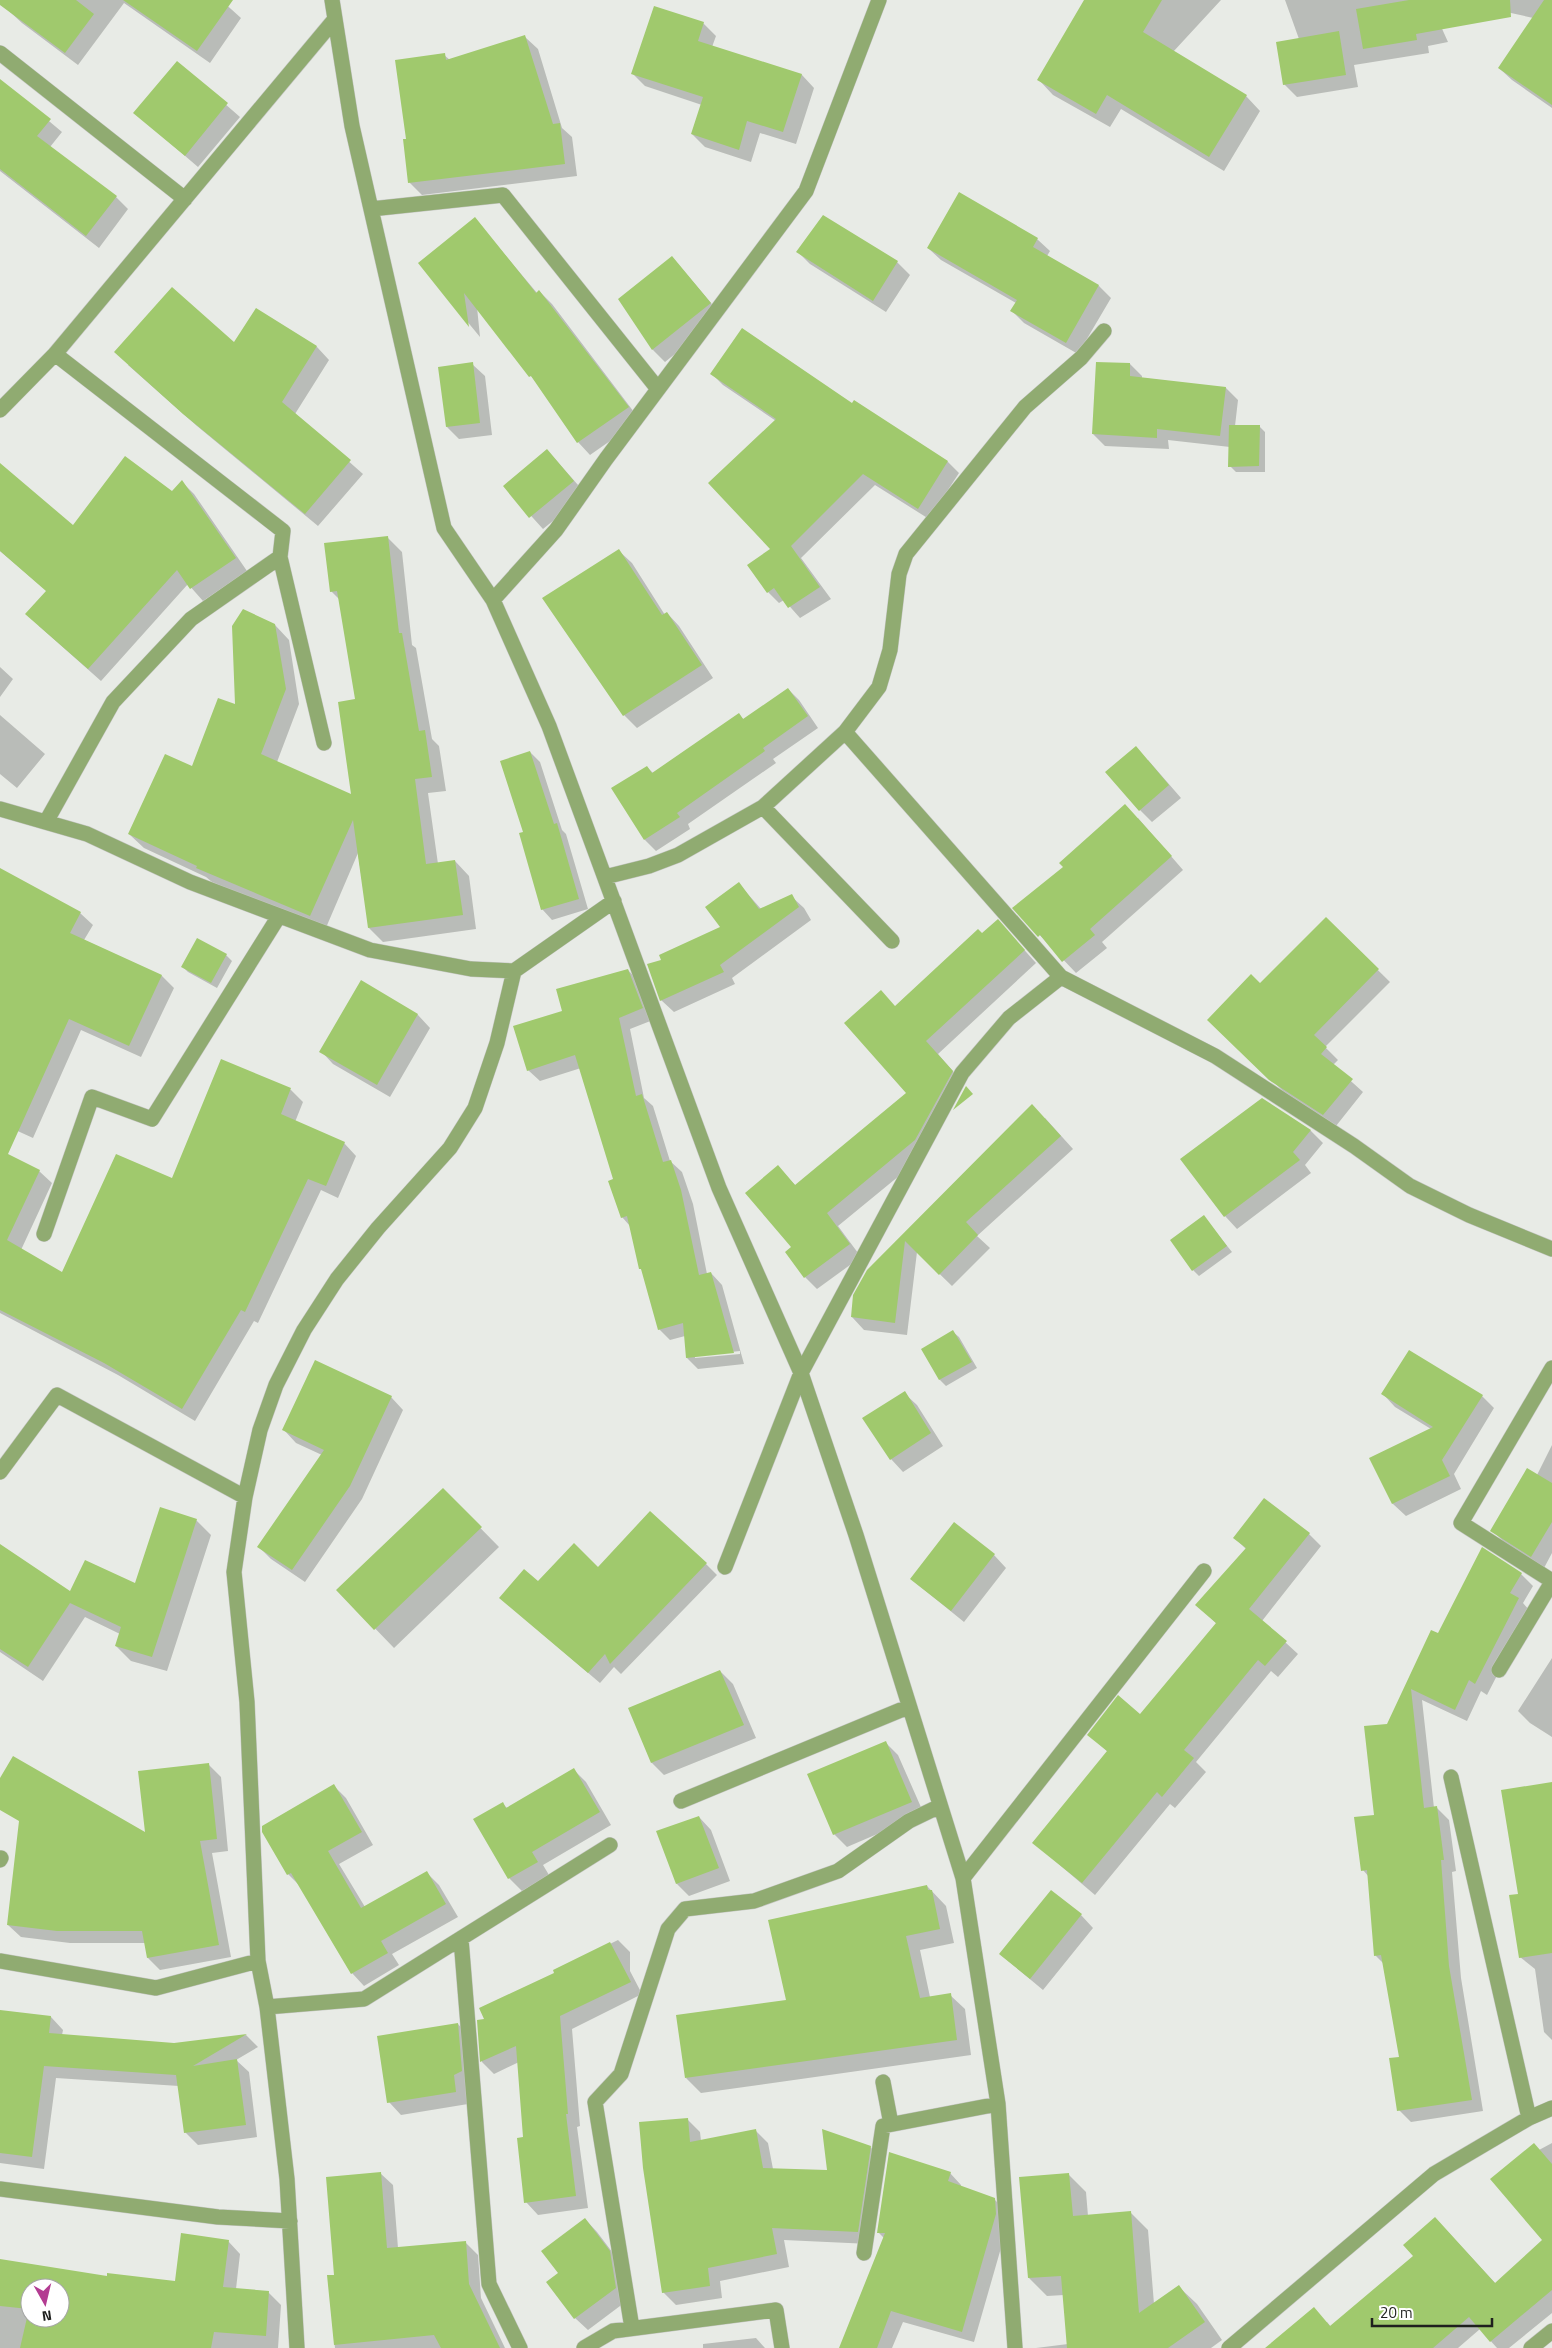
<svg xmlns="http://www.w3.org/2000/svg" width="1552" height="2348" font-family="'Titillium Web',sans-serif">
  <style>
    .shadow { fill: #0003; fill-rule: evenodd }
    .building { fill: #a0c96d; fill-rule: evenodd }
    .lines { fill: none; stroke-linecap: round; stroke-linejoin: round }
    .minor-casing { stroke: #c4c6c2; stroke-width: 16 }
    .minor { stroke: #90ab71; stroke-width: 15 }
  </style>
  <rect width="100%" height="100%" fill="#e8ebe6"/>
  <path class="shadow" d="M18,0H221L241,18L210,63L124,3L78,65L22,23L9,11Z
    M1085,0H1221L1173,52L1246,96L1260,111L1224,171L1121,109L1110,127L1053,95L1039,80Z
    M1285,0H1429L1448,42L1428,46L1429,53L1354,65L1358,87L1297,97L1284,84L1299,39Z
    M1469,0H1552V22L1474,5Z
    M703,23L716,36L712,47L802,75L814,88L796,144L760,133L751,162L705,147L692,134L702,105L645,86L632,73Z
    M525,37L538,49L562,128L572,137L577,176L422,195L409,182L407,140L444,55L450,60Z
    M1552,57V108L1512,80L1499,68Z
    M177,62L240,117L198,167L135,113Z
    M0,80L62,132L50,147L116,197L128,209L99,248L0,171Z
    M823,216L897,262L910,275L886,312L810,264L798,252Z
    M475,219L537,293L539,291L552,304L640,420L590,455L578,442L539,386L477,307L480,337L419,263Z
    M1037,239L1050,251L1047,256L1099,286L1111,298L1078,354L1024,323L1012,311L1016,303L941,260L928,248Z
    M672,257L722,316L665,362L653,350L619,299Z
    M256,310L317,347L329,360L295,414L363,474L318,526L197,426L128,365L235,344Z
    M472,364L485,376L492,435L459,439L447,427Z
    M1130,364L1142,376V378L1226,388L1238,400L1235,426H1259L1265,432V472H1236L1230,466V447L1168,440L1169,449L1105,446L1093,434Z
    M712,374L852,405L854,402L948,462L959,473L929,519L875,485L801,558L831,599L800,618L784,600L779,603L768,592L772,549L776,421L723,385Z
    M547,450L586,494L543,529L504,486Z
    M0,464L73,527L172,493L182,482L194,494L247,571L203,601L188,584L101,681L39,626L47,591L0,551Z
    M387,537L402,552L412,645L416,648L432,739L439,746L446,791L428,793L438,864L455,861L469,876L476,929L383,942L369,928L358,853L325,930L212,882L206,877L144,848L129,834L193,768L237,706L275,625L289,640L299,704L277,762L352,796L356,700L340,600L331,591Z
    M619,551L632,563L665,615L667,613L679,626L713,678L637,728L624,715L544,599Z
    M0,667L13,679L0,697Z
    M788,689L799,700L818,728L773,759L776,763L688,824L690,829L656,851L645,840L647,767L653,773L739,714L744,720Z
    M0,715L45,754L17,788L0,774Z
    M530,752L540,762L562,830L566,834L588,909L552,920L542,909L525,833Z
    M1148,760L1181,798L1152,822L1140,810Z
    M1138,818L1183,870L1102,942L1107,948L1076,973L1014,908Z
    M0,870L80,913L93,925L84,940L162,976L174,988L141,1057L81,1030L33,1138L0,1123Z
    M739,884L761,909L791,896L804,908L811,920L732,978L735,984L674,1012L661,1000L663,961L722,927Z
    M1326,919L1390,982L1325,1047L1338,1060L1333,1065L1363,1092L1336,1126L1283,1091L1220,1031L1260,984Z
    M1010,934L1036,963L938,1054L964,1084L927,1153L838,1226L861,1257L817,1289L805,1277L793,1248L778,1167L796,1186L908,1093L896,1007Z
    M226,955L232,961L217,988L188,972L182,966Z
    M628,970L639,982L653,1020L630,1029L644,1098L653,1106L670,1161L682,1172L693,1204L707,1274L711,1273L722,1285L744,1364L698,1369L687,1358L685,1336L670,1340L659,1329L644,1272L640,1268L630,1226L622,1217L615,1180L581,1068L540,1081L528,1070L564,1012ZM740,1351V1354L695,1358V1356Z
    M362,982L418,1015L430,1028L390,1097L333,1064L321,1051Z
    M221,1061L291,1090L303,1102L295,1122L344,1143L356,1156L338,1198L321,1190L258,1323L254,1321L195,1421L118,1375L0,1313V1152L39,1171L52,1183L21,1250L63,1274L172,1180Z
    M1262,1099L1311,1131L1323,1143L1305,1165L1311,1173L1237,1229L1225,1216Z
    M1045,1118L1073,1149L977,1236L990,1248L952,1286L917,1252L907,1335L864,1330L852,1317L868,1270Z
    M1204,1217L1232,1252L1199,1276L1193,1270Z
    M953,1332L959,1337L977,1368L946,1386L940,1380L923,1349Z
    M904,1393L917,1405L943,1446L903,1472L891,1459Z
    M1383,1394L1482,1396L1494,1408L1454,1474L1461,1489L1406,1516L1393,1504L1371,1458L1431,1429L1395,1407Z
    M391,1397L403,1410L362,1499L305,1582L271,1559L259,1547L322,1455L296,1443L284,1430Z
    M1552,1445V1553L1544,1568L1504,1542L1492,1530L1537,1475Z
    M443,1490L499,1547L394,1648L338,1590Z
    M196,1520L211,1535L167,1671L131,1661L116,1646L120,1634L85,1617L43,1681L0,1652V1546L71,1593L136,1585Z
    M1309,1534L1321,1546L1262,1621L1298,1654L1278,1677L1271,1671L1196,1762L1206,1772L1175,1808L1170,1804L1095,1895L1034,1843L1108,1752L1089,1735L1141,1716L1217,1624L1197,1605L1247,1550L1235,1538Z
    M994,1555L1006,1568L964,1622L911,1579Z
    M706,1564L717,1575L621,1674L614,1667L600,1683L512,1608L538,1582L598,1569Z
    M1521,1574L1533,1586L1523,1603L1530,1611L1487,1695L1481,1691L1467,1721L1422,1700L1434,1808H1437L1449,1820L1456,1871L1452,1872L1461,1978L1483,2111L1411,2122L1399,2110L1400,2058L1384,1964L1375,1955L1369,1877L1363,1870L1376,1816L1388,1725L1438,1634Z
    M1552,1658V1737L1530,1723L1518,1711Z
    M720,1671L733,1684L756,1738L664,1775L652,1763L630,1709Z
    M886,1743L898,1755L924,1814L847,1847L834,1834Z
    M208,1764L221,1777L228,1851L212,1853L231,1957L160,1970L148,1958L145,1943H70L21,1937L8,1925L146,1835Z
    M574,1770L586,1782L611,1825L543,1865L549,1875L522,1891L509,1878L503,1804L508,1809Z
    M1552,1783V2040L1544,2032L1535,1969L1520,1957L1519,1895Z
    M333,1785L346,1798L373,1845L339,1864L365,1907L427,1873L439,1885L458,1917L392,1954L399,1965L364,1986L352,1973L301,1887L288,1874Z
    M699,1817L711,1830L730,1881L689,1896L677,1884L658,1832Z
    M927,1886L946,1906L954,1943L920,1950L930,1997L950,1995L965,2009L971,2055L701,2093L686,2078L787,2001Z
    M1081,1915L1093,1928L1043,1990L1000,1954Z
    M618,1940L630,1952V1971L642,1994L572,2029L580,2126L577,2127L588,2208L538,2215L526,2202L524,2138L519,2062L494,2074L482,2062L478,2021L486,2020L556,1973L555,1971Z
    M0,2012L51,2017L63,2030L62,2035L174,2044L246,2035L258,2047L236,2060L249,2072L257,2137L198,2145L185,2132L179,2086L56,2078L44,2169L0,2163Z
    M458,2024L470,2037L468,2104L401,2115L389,2102Z
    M687,2119L700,2132L701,2141L755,2130L768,2143L773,2169L828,2171L870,2147L883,2159L870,2244L784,2240L789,2267L720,2281L722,2298L676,2305L663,2292Z
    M1552,2143V2313L1509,2348H1497L1480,2329L1458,2348H1273L1327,2322L1331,2327L1415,2256L1435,2218L1496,2284L1544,2241L1539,2150Z
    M380,2173L393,2185L398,2248L465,2242L478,2255L481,2298L505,2348H335L328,2277L336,2276Z
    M950,2173L961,2185V2187L994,2199L1006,2211L1007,2227L974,2342L903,2322L892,2348H840L884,2238L878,2232Z
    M1068,2174L1086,2192L1088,2216L1130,2212L1148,2230L1154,2304L1179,2287L1197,2304L1222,2340L1211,2348H1036L1068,2344L1064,2295L1047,2296L1029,2278L1021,2178Z
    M585,2219L597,2232L622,2265L628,2300L588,2330L575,2318Z
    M228,2241L240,2254L236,2289L268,2292L281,2305L278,2348H0V2261L108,2277L176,2282ZM30,2288H60V2318H30Z
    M756,2338L765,2348H703V2344Z"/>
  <path class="building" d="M0,0H76L94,14L65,53L0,5Z
    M123,0H233L197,51Z
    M1084,0H1162L1143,32L1247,95L1209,157L1107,95L1096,114L1037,80Z
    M1409,0H1510L1511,17L1416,34L1417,40L1363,49L1356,9Z
    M1544,0H1552V105L1498,68Z
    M654,6L704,22L698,41L802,74L783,132L747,121L739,150L691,134L703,97L631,74Z
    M1339,31L1346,75L1283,85L1276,42Z
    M525,35L553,124L560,123L565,164L408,183L403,139H406L395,60L445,53L446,60Z
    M177,61L228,103L185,156L133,113Z
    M0,79L51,119L37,136L117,196L86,236L0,169Z
    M959,192L1038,238L1033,247L1099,285L1066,343L1010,311L1017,300L927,248Z
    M823,215L898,261L873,301L796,252Z
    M475,217L536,293L539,290L629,407L577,443L531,376L529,377L464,293L469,327L418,263Z
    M672,256L711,303L652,350L618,299Z
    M172,287L234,342L256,308L317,346L282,402L351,460L305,514L183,414L114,352Z
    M742,328L852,403L854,400L948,461L918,509L863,474L791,546L820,587L788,608L774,588L767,593L747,565L770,549L708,483L776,419L710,374Z
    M473,362L480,423L446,427L438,367Z
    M1096,362L1130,363V376L1226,387L1220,436L1157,429V438L1092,434Z
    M1229,425H1260L1259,466L1228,467Z
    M547,449L574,481L529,518L503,486Z
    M125,456L172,491L182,480L236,558L190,589L177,570L88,669L25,614L46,591L0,551V463L73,525Z
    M388,536L399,633H402L419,731L425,730L432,777L415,779L426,864L455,860L463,915L368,928L353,820L310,916L196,868L197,866L128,834L165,754L192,766L218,698L235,704L232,626L243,609L275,624L286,689L261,754L351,794L338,702L355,699L337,591L330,592L324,543Z
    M619,549L662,615L667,612L702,665L623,716L542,598Z
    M788,688L808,716L763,748L765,751L677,813L680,817L644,840L611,788L647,766L652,773L739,713L743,719Z
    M1136,746L1169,785L1139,811L1105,772Z
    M530,751L554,824L557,823L579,899L541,910L519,833L523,832L500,761Z
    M1125,804L1172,856L1090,929L1095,935L1062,962L1040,935L1038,937L1012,908L1063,867L1059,863Z
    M0,868L81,912L70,933L162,975L129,1046L69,1019L8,1154L40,1170L7,1240L62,1272L116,1154L172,1178L221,1059L291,1088L281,1114L345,1142L326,1186L308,1179L245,1312L241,1310L182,1409L104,1363L0,1310Z
    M739,882L759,909L792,894L799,907L720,965L724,972L660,1001L647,964L661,960L659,955L720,927L705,907Z
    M1326,917L1379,969L1314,1035L1327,1047L1321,1054L1353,1079L1323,1115L1269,1080L1207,1020L1251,974L1260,983Z
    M998,919L1025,950L926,1041L953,1071L915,1140L827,1213L850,1244L804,1278L785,1252L791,1247L745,1193L778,1165L795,1185L906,1093L844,1023L881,990L895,1006L978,929L982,933Z
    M197,938L227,954L211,983L181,967Z
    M628,969L643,1008L619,1018L636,1096L642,1094L663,1162L671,1160L681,1190L699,1275L711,1272L734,1353L686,1358L683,1323L658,1330L641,1269H639L627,1216L621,1218L608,1181L613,1179L575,1055L527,1071L513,1026L562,1011L556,989Z
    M361,980L418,1014L377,1085L319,1052Z
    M966,1086L973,1094L953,1110Z
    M1262,1098L1311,1130L1293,1152L1300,1160L1224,1217L1180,1159Z
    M1032,1104L1061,1136L966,1222L978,1235L939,1275L905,1241L895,1323L851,1317L853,1295L867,1270Z
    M1204,1215L1227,1246L1192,1271L1170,1240Z
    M953,1330L972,1362L939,1380L921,1349Z
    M1409,1350L1483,1395L1442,1460L1450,1476L1392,1504L1369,1458L1433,1427L1381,1394Z
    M315,1360L392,1396L350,1486L292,1570L257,1547L324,1450L282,1430Z
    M905,1391L931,1433L890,1460L862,1418Z
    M1527,1468L1552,1483V1522L1531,1557L1490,1531Z
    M443,1488L482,1527L374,1630L336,1590Z
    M1264,1498L1310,1533L1249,1609L1287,1641L1265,1666L1258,1660L1184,1750L1194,1758L1162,1797L1157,1792L1082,1883L1032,1843L1107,1751L1087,1735L1118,1695L1140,1714L1216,1623L1195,1605L1246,1548L1233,1538Z
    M160,1507L197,1519L152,1657L115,1646L121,1627L70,1603L28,1667L0,1649V1544L70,1591L85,1560L135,1583Z
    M650,1511L707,1563L610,1664L605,1654L588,1673L499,1598L524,1569L538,1581L574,1543L598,1567Z
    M954,1522L995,1554L951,1611L910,1579Z
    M1482,1547L1522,1573L1510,1593L1519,1598L1475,1684L1469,1680L1455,1710L1411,1689L1424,1808L1437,1806L1444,1860H1441L1449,1966L1472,2100L1397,2111L1389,2058L1399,2057L1381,1955L1374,1956L1367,1870L1361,1871L1354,1817L1374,1815L1364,1726L1387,1724L1431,1630L1438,1633Z
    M720,1670L744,1725L651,1763L628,1708Z
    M886,1741L912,1802L833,1835L807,1774Z
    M13,1756L145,1832L138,1771L209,1763L217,1839L200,1841L219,1945L147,1958L142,1931H57L7,1925L19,1821L0,1810V1778Z
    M574,1768L600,1812L532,1852L538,1862L508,1879L473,1819L503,1802L506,1808Z
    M1552,1782V1953L1519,1958L1509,1895L1518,1894L1501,1790Z
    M334,1784L362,1832L328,1851L361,1908L427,1871L446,1904L381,1941L388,1953L351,1974L291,1873L287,1875L262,1832V1826Z
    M699,1816L719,1868L676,1884L656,1831Z
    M927,1885L928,1890H932L940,1929L906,1936L920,1998L951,1993L957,2040L685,2078L676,2015L786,2000L768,1920Z
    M1051,1890L1082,1914L1030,1979L999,1954Z
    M610,1942L631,1982L560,2016L568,2114H566L576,2196L524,2203L517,2138L523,2137L516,2046L480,2062L477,2020L484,2019L479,2008L554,1973L553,1970Z
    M0,2010L51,2016L49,2033L174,2043L247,2034L193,2066L237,2059L246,2125L184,2133L176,2075L44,2066L32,2157L0,2153Z
    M458,2023L462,2071L454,2075L456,2092L387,2103L377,2036Z
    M688,2118L690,2142L756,2129L763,2168L827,2170L822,2129L871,2146L858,2232L772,2228L777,2254L708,2268L710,2286L662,2293L643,2168L639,2122Z
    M1534,2143L1552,2164V2290L1490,2342L1469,2317L1433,2348H1265L1314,2307L1330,2326L1413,2256L1403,2245L1435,2217L1495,2283L1542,2240L1490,2179Z
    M889,2152L951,2172L948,2181L995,2198L996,2214L962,2332L891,2311L877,2348H839L885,2233H877Z
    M381,2172L387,2248L466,2241L469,2284L500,2348H441L434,2335L334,2345L327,2275H334L326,2177Z
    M1069,2173L1073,2216L1131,2211L1139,2313L1179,2285L1205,2322L1168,2348H1067L1061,2276L1028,2278L1019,2177Z
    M585,2218L610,2251L616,2288L574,2319L546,2282L558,2273L541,2251Z
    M181,2233L229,2240L223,2287L269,2291L266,2336L214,2332L211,2348H20L29,2309L0,2306V2259L107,2276V2273L175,2281ZM30,2288H60V2318H30Z"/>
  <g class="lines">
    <defs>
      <path id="minor" d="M332,0L352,126L444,528L493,600L549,726L719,1188L801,1373L856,1535L963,1878L998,2104L1015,2348
        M0,53L185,199
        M371,209L503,195L658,389
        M0,410L55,354L335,19
        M280,557L324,743
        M493,600L556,530L606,459L806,191L879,0
        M845,732L1061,977
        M763,807L892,941
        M0,809L87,834L190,882L370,950L471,969L514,971L614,901
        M46,822L113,702L191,619L280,557L283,531L55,354
        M605,877L649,866L678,855L763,807L845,732L879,687L890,650L899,574L906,554L1025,407L1081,358L1104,331
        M44,1234L92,1097L152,1119L279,916
        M1552,1368L1461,1523L1552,1581
        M0,1472L57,1395L245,1497
        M725,1567L801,1373L962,1073L1009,1018L1061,977L1215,1056L1354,1146L1410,1186L1469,1215L1552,1249
        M1499,1670L1552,1582
        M1451,1777L1529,2118
        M681,1801L908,1707
        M0,1860L1,1858
        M963,1878L1204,1571
        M461,1939L489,2284L520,2348
        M0,1961L156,1988L258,1961
        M267,2007L364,1999L610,1845
        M883,2082L891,2124
        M0,2189L218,2217L290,2221
        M864,2253L883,2126L998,2104
        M632,2328L595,2102L621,2074L668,1929L685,1909L754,1901L838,1871L909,1821L940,1806
        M297,2348L287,2179L267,2007L258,1961L247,1702L234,1572L245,1497L260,1430L276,1385L304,1330L337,1279L378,1228L450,1148L475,1108L497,1043L514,971
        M584,2348L613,2331L776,2310L782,2348
        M1229,2348L1434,2174L1529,2118L1552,2108
        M1531,2348L1552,2331"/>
    </defs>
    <use href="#minor" class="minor-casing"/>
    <use href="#minor" class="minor"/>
  </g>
  <g transform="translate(45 2303) rotate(172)"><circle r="24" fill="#ffffff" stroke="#a5a6a5"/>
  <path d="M0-4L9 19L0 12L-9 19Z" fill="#b33c92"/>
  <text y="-8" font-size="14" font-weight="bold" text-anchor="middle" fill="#1f201e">N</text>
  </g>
  <path d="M1372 2318v8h120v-8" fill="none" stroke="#1f201e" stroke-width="2.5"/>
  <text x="1380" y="2318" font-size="15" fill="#1f201e" stroke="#ffffff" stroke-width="4" paint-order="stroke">20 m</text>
</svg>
